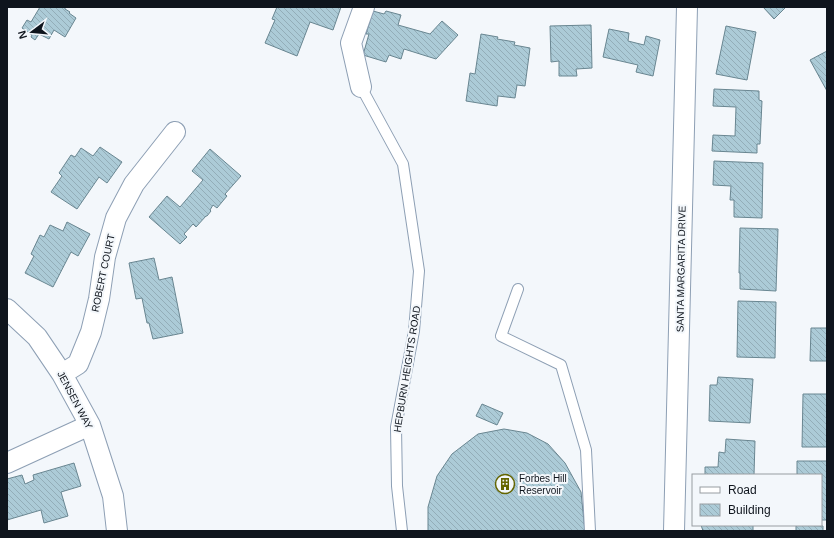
<svg xmlns="http://www.w3.org/2000/svg" width="834" height="538" font-family="Arial,sans-serif">
  <style>
    .building { fill: url(#building-back-hatch); stroke: #698691 }
    .lines { fill: none; stroke-linecap: round; stroke-linejoin: round }
    .lane-casing { stroke: #8d9fb4; stroke-width: 12 }
    .street-casing { stroke: #8d9fb4; stroke-width: 22 }
    .lane { stroke: #fff; stroke-width: 10 }
    .street { stroke: #fff; stroke-width: 20 }
    .labels { text-anchor: middle; dominant-baseline: central; stroke-width: 4; stroke-linejoin: round; paint-order: stroke }
    .street-label { font-size: 10px; fill: #0f151d; stroke: #f3f7fb }
    .poi-label { font-size: 10px; fill: #0f151d; stroke: #f3f7fb; text-anchor: start }
  </style>
  <defs>
    <pattern id="building-back-hatch" width="6" height="6" patternUnits="userSpaceOnUse"><rect width="6" height="6" fill="#accbd7"/><path d="M-1 5l2 2M0 0l6 6M5-1l2 2" fill="none" stroke="#93adb8"/></pattern>
  </defs>
  <rect width="100%" height="100%" fill="#f3f7fb"/>
  <path class="building" d="M40,7H65V9L70,12L69,13L76,18L65,37L54,30L49,39L39,34L35,40L31,37L32,35L22,28L27,20L31,22Z
    M277,7H341L333,30L310,22L297,56L265,43L275,20L272,19Z
    M763,7H786L774,19Z
    M373,11L384,14L386,11L401,15L398,25L430,34L442,21L458,35L436,59L404,49L401,59L389,55L386,62L363,55L369,34H366Z
    M591,25L592,68L576,69L577,76H559V61L551,62L550,26Z
    M726,26L756,32L747,80L716,74Z
    M609,29L629,33L628,41L644,45L646,36L660,40L653,76L636,72L638,65L603,57Z
    M481,34L498,37L497,39L515,42L514,45L530,48L525,86L517,85L515,98L498,96L497,106L466,101L470,73L475,74Z
    M827,51V91L810,60Z
    M714,89L759,91V100L762,101L760,144H757V153L712,151L713,135L735,136L736,107L713,106Z
    M100,147L122,162L107,183L99,177L77,209L51,192L62,176L59,173L71,155L75,157L81,148L93,156Z
    M210,149L241,176L225,194L227,196L217,208L213,205L210,210L211,211L207,216H206L196,227L193,224L184,234L187,237L180,244L149,217L167,196L180,207L203,180L192,171Z
    M714,161L763,163L762,218L734,217V200H730L731,186L713,185Z
    M67,222L90,234L78,256L71,252L53,287L25,273L34,256L31,254L40,235L44,237L50,225L63,231Z
    M740,228L778,229L776,291L740,289V273H739Z
    M154,258L159,280L172,277L183,333L153,339L149,323H147L142,298L136,299L129,263Z
    M738,301L776,302L775,358L737,357Z
    M811,328H827V361H810Z
    M718,377L753,379L750,423L709,421L710,385H717Z
    M803,394H827V447H802Z
    M482,404L503,413L497,425L476,416Z
    M504,429L527,433L548,444L565,463L581,492L585,531H428V507L437,476L452,454L478,434Z
    M726,439L755,441L754,475H705V467H718L719,452L725,453Z
    M797,461H827V520H821V475H797Z
    M74,463L81,486L61,492L68,516L44,523L41,510L7,520V479L22,475L25,484L34,480L33,475Z
    M701,525H753V531H703Z
    M796,525L823,526V531H796Z"/>
  <g class="lines">
    <defs>
      <path id="lane" d="M361,87L403,164L419,271L414,331L396,427L397,486L402,531
        M518,289L501,336L561,365L586,450L590,531"/>
      <path id="street" d="M361,87L351,43L364,7
        M7,309L37,337L62,374L90,425L113,496L117,531
        M62,374L78,364L91,332L99,299L105,257L116,218L134,184L175,132
        M7,463L90,425
        M674,531L687,7"/>
    </defs>
    <use href="#lane" class="lane-casing"/>
    <use href="#street" class="street-casing"/>
    <use href="#lane" class="lane"/>
    <use href="#street" class="street"/>
  </g>
  <defs>
    <symbol id="building-ring" viewBox="-11 -11 22 22"><circle r="9.5" fill="#f3f7fb" stroke="#646500" stroke-width="1.5"/><path d="M-4-6H4V6H1V3H-1V6H-4ZM-2.5-4.3h1.7v1.8h-1.7ZM.8-4.3h1.7v1.8H.8ZM-2.5-1h1.7V.8h-1.7ZM.8-1h1.7V.8H.8Z" fill="#646500"/></symbol>
  </defs>
  <g fill-rule="evenodd">
    <use href="#building-ring" x="494" y="473" width="22" height="22"/>
  </g>
  <g class="labels">
    <g class="street-label">
      <text transform="translate(681 269) rotate(-89)">SANTA MARGARITA DRIVE</text>
      <text transform="translate(103 273) rotate(-78)">ROBERT COURT</text>
      <text transform="translate(407 369) rotate(-81)">HEPBURN HEIGHTS ROAD</text>
      <text transform="translate(75 400) rotate(62)">JENSEN WAY</text>
    </g>
    <g class="poi-label">
      <text x="519" y="478">Forbes Hill<tspan x="519" dy="12">Reservoir</tspan></text>
    </g>
  </g>
  <rect width="834" height="538" fill="none" stroke="#0f151d" stroke-width="16"/>
  <rect x="692" y="474" width="130" height="52" fill="#f3f7fb" stroke="#989da2"/>
  <rect x="700" y="487" width="20" height="6" fill="#ffffff" stroke="#989da2"/>
  <text x="728" y="494" font-size="12" fill="#0f151d">Road</text>
  <rect x="700" y="504" width="20" height="12" fill="url(#building-back-hatch)" stroke="#989da2"/>
  <text x="728" y="514" font-size="12" fill="#0f151d">Building</text>
  <g transform="translate(32 32) rotate(254)" stroke="#f3f7fb" stroke-width="3" paint-order="stroke">
  <path d="M0-3L7 15L0 10L-7 15Z" fill="#0f151d"/>
  <text y="-6" font-size="11" font-weight="bold" text-anchor="middle" fill="#0f151d">N</text>
  </g>
</svg>
